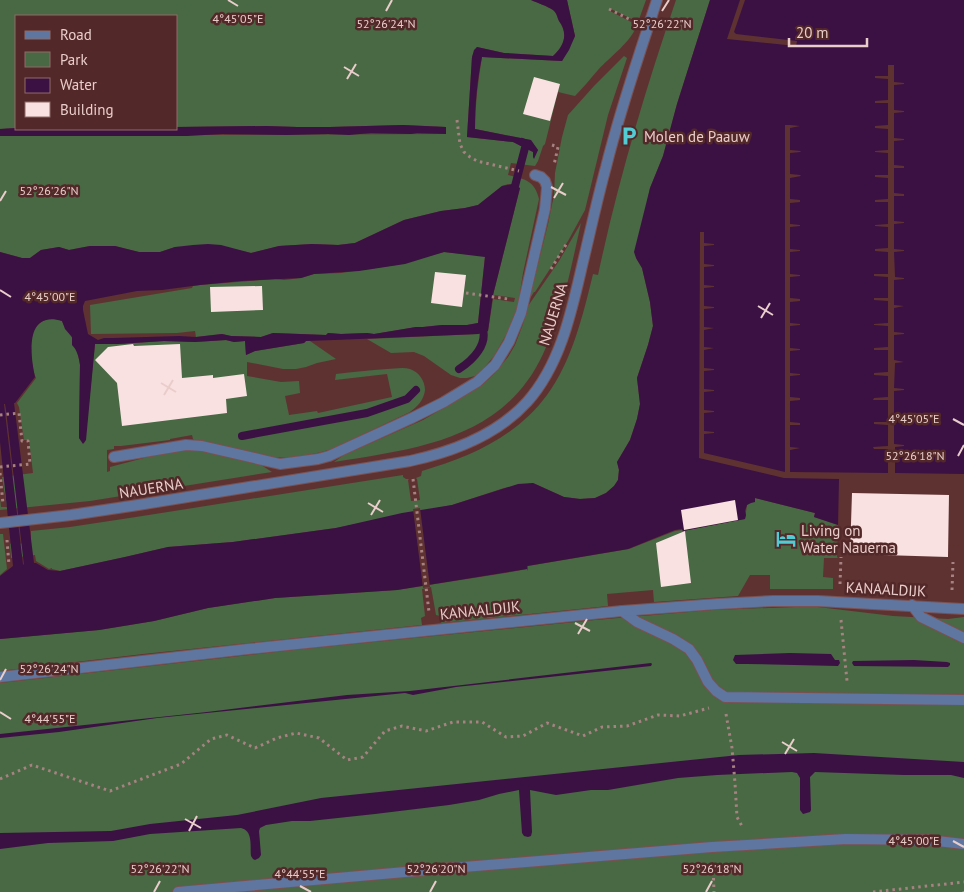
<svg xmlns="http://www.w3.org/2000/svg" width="964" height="892" font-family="'PT Sans',sans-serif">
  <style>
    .green { fill: #486943 }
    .water { fill: #3b1143; fill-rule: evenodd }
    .pier { fill: #5f3232 }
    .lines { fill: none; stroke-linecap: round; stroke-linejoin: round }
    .stream { stroke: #3b1143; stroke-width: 8 }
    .building { fill: #f8e1e0 }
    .service-casing { stroke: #7b5151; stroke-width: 12 }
    .minor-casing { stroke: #7b5151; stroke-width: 12 }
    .tertiary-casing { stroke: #7b5151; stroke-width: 12 }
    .path { stroke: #a68281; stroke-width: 3; stroke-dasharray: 2.5 4; stroke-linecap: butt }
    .service { stroke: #5e76a0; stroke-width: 10 }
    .minor { stroke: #5e76a0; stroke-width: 10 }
    .tertiary { stroke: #5e76a0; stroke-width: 10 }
    .ticks { fill: none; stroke: #e9cdcb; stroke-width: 2 }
    .labels { text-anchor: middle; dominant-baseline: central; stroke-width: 5; stroke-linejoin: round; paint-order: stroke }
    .poi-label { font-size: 15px; fill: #e9cdcb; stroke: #532828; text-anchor: start }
    .street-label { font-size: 15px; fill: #e9cdcb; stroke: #532828 }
    .ticks-label { font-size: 12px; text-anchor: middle; fill: #e9cdcb; stroke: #532828; stroke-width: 5; stroke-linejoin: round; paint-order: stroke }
  </style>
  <rect width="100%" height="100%" fill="#5f3232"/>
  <path class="green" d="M0,0H531C538,3 547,6 553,10C557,13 557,17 559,21C568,34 565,45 553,56L504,53L477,47L472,57L467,137L513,142L533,152V157L538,150L530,140L475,129C475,105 478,81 482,57L562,61L575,36L567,0H646L638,22L611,9L610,11L637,25C631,42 611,56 598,70C590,79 583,88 575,96L558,92L545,144L543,146L538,161L535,166L511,163L508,175C525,179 535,181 539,199L523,273L518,305L511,326L494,356L480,373L475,376L467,378H460L451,375L424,356L414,352L391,353L367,339L478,334L488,331L493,299L514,302L515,298L493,295L520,188L508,184L502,186L478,205L465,208L441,211L404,220L355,243L338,245L312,244L279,246L251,253L238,250L175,247L160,252H139L115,246H90L69,250L59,247L41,250L30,258H22L0,252V136L446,134V127L403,125L330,127H297L266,126L176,127V16H16V128L0,129Z
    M676,0H710L677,104L663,156L650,188L636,258L642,268L650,302L653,326L648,345L637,378L640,404L637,419L630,440L617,462L619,470L618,480L614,486L606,493L595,498L580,499L564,497L533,483L504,488L452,505L336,528L233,542L168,547L125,557L60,571L52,569V568L49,569L36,561L35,555L11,558L10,544L12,543V545L31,542V531L70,527L136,517L403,475V477L406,479H409L408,480L411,501L420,500L417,479L416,478L421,476L422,471C470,457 516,437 547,395C572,361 583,315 593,274L598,275C618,182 645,90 676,0Z
    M624,56L627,58L608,115L585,210L568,241L535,292H534L529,300L548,224L554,195L555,173L562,137L568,115L594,86Z
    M581,223C571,267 563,313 543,354C504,439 417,449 334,462L344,455L423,420L464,396L482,385L493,375L508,357L515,345L523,324L528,306L559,261Z
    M444,252L485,256L478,323L467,325H442L423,327H416L374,334L367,333L341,334L328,333L326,335L273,333L261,337L231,336L222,334L196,337L195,331L177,333L91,334L90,305L192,288L193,286L200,285L275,279L284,280L301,278L314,274L341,273L396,265Z
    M54,318L62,321C65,328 67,330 71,336C75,341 79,358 80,365L79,433V438L83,443L85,442L95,344H118L164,341L195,342L226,340L234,342L245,341L246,355L255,351L304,343L306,341H310L336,359L317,363L306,367L296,369H283L247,362V376L281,382L299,381L300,393L285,396L289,415L317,411L318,413L392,397L387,374L335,380L336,374C353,372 370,370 387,369C394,369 403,367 410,369C419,372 425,381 425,390C424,400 417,407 410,412L332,449C312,455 291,459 270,457L195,441L193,439L192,435L170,439V440L121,446H114V449L107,450V472L110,471V467L159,454L188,450H197L258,463L272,472L90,501L0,510V498L1,507H7L2,477L33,473L29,440H24L19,407L17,403L36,378C31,367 28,337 36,327C41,321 46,319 54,318Z
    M755,498L815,513L814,517L838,525L837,557L838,558H824L823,577L833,578V589H770V575H750L738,596L654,602L653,590L607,594L608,606L441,623L440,616L436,615L431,587L422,589L425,616L421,618L422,625L143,654L0,671V639L99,630L154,621L208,608L275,598L397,590L511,572L527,569L528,571V566L629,549L675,531L682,530L683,531L745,519L747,505Z
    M0,534H3L7,569L0,575Z
    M795,607H818L893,616L948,619L964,617V892H0V683L293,650L595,620L712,610Z"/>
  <path class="water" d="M531,0H567L575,36L569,50L562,61L482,57C477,81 475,105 475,129L531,140L538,150L534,159L533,157V152L513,142L467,137L472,57L474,50L477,47L504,53L553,56C565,45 568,33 559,21C557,17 557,13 553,10C547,6 538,3 531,0Z
    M710,0H964V543L838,525L814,517L815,513L755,498V502L751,503L747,505L745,511L746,515L745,519L683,531L682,529L675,530L628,549L527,566V569L397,590L275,598L208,608L154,621L99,630L0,639V576L13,566L0,442V252L22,258H30L41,250L59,247L69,250L90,246H115L139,252H160L175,247L193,245L208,244L221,245L251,253L279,246L312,244L338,245L355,243L404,220L441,211L465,208L478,205L502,186L512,184L520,188L493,295L488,331L478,334L335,340L306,341L304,343L255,351L246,355L245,341L234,342L226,340L195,342L164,341L118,344H95L86,440L83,444L79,438V433L80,365C79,357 77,350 72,345V337L65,329L62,321C25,310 30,354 35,377L15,403H14L34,563H36L48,570L60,571L125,557L168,547L233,542L336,528L402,513L452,505L518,484L533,483L564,497L580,499L595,498L606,493L614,486L618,480L619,470L617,462L630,440L637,419L640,404L637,378L648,345L653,326L650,302L642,268L636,258L634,252L650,188L663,156L677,104ZM444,252L485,257L478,323L467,325H442L423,327H416L374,334L367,333L341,334L328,333L326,335L273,333L261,337L231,336L222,334L196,337L179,336L113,338H104L98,340L88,334L83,310V306L85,301L137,291L162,290L200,285L241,281L301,278L314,274L359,271L405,264ZM4,404H5L6,410L24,565L23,564Z
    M403,125L446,127V134L417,133L411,134L371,133L349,135L328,134L286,135L222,134L187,136H0V129L16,128L176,129V127L266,126L297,127H330Z
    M790,653L831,654L835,660H839L840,663L838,666L747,664H736L733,660L735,655Z
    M914,660L947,662L950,663V665L948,667L854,666L852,663L853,661Z
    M651,663L652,664L651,666L456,687L413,695L405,693L157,718L59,732L0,738V734L207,712L347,695L410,691Z
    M814,753L964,762V778L951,775H904L815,772L810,777L811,810L810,812L803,814L800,810V778L797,773L792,772L717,775L678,778L608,790H591L556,795L530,790L532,832L531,836L528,837L524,836L522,833L519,790L499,794L479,800L449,805L375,814L310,821H292L266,825L260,828L259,831L261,855L259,858L255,860L253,859L251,856C250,845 253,831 241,828L150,834L113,841L48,843L0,849V833L111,831L150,824L237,815L321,798L739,755Z"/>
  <path class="pier" d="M740,0H745L734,32L736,34L797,41L796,46L727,39Z
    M888,65H894V82L904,83V84L894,85V110L904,111V112L894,113V138L904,139V140L894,141V165L904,166V168H894V193L904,194V196H894V221L904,222V223L894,224V249L904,250V251L894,252L895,277L904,278V279L894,280V305L904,306L894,308V332L904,333V334L894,335V360L904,362L895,363L894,388L904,389V390L894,391V416L904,417L894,419V444L904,445V446L895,447V473L964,474V546L875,542L838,528L839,479L784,478L699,458L700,232H704V243L714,244V245L704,246V264L714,265V266L704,267V285L714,286V287L704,288V306L714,307V308L704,309V327L714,328L704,330V347L714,348L704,350V368L714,369V370L704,371V389L714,390V391L704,392V410L714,411V412L704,413V431L714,432V433L704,434V453L785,472V125H790L800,126L790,128V150L801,151L800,152L790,153V174L800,175L801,176L790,178V199L800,200V202L790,203V224L800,225V226L790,227V249L800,250V251L790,252V274L800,275V276L790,277V298L800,299V301L790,302V323L800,324V325L790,326V348L800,349V350L790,351V373L800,374V375L790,376V397L800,398V400L790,401V422L800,423V425H790V447L800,448L790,450V472L888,473V449H874L873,447L888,446V425L874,424V422H888V400H873L874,398L888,397V376L874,375V373L888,372V350H874V348L888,347V326L874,325V324L888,323V301L874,300V298H888V277L874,276V274H888V252L875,251V249L888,248V227L875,226V225L888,224V202H875V200L888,199V178L875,177V175H888V153L875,152V151L888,150V129L875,128V126L888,125V103H875V101L888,100V79L875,78V76H888Z
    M420,508L430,587L423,588L413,509Z"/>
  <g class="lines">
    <path class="stream" d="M512,193L515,186L526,144L522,142
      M459,369C473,360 489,344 482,326
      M242,436L367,413L407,399L416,390"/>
  </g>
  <path class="building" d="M534,77L560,84L550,121L523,114Z
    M435,272L466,275L462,307L431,303Z
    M262,286L263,310L211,312L210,287Z
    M133,344L134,346L180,344L182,378L213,375V378L244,374L247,396L226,399L227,413L122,426L117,383L95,360L108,347Z
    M852,493L949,495L948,557L850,554Z
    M735,500L738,520L684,530L681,510Z
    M685,531L691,583L661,587L656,543Z"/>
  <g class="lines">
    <defs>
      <path id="service" d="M912,605L921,617L964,638
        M622,611L637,622L673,639L689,649L697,660L708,682L716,691L725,697L964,700
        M178,892L451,868L712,847L846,839L928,840L964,844"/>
      <path id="minor" d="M114,457L186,445L202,446L280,464L318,459L329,456L412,418L444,402L477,382L495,365L509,342L521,313L545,209L547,187L545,181L541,177L535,175
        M0,677L248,649L424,631L622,611L717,604L773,601H818L964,609"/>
      <path id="tertiary" d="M0,523L71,515L138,505L410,461C452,452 497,435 527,402C560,365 571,314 582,266C590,233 597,200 606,167C620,110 639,55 657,0"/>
    </defs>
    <use href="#service" class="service-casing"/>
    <use href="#minor" class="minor-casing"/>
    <use href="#tertiary" class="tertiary-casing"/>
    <path class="path" d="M609,9L633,21
      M457,120L460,144L464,152L470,157L477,161L519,171
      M552,145L558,147L554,165
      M551,269L567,243
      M466,293L508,299
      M0,415L19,413L22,441H28L30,464L0,467
      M0,473L3,504
      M413,479L429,612
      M7,540L9,565
      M840,584L841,557
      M952,590L953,562
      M841,620L847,681
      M726,714L732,748L735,783L737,817L743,828
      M0,779L32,765L110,791L181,764L211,739L227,735L255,748L277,738L296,733L319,738L347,760L363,757L385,731L402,726L426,731L453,722H482L506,737L523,736L547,723L583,736L602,727L627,726L658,715L680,716L709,708
      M713,865L714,892
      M873,892L964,882
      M964,892V891"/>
    <use href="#service" class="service"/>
    <use href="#minor" class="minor"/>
    <use href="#tertiary" class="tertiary"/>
  </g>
  <path class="ticks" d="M228,0L238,6M386,11L392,0M662,11L669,0M344,67L359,76M347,79L356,64M551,187L566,195M554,198L563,183M0,201L6,191M0,290L11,297M758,306L773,315M761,318L770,303M161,383L176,392M164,395L173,380M953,419L964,425M958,456L964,445M368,503L383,512M371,515L380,500M575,623L590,631M578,634L587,619M0,680L6,669M0,712L11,719M782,742L797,751M785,754L794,739M185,819L201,828M189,831L197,816M953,841L964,847M300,886L311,892M154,892L160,881M430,892L436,881M706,892L712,881"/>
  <defs>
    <symbol id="parking-bare" viewBox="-9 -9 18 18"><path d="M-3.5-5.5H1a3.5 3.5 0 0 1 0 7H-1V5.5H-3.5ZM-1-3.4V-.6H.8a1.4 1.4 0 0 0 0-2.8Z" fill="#51ccd4" stroke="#532828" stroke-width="2.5" paint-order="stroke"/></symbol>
    <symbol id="hotel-bare" viewBox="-9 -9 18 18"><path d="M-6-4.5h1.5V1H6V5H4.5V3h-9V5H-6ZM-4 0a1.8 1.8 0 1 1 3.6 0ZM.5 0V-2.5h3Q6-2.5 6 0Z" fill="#51ccd4" stroke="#532828" stroke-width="2.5" paint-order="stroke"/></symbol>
  </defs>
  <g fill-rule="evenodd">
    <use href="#parking-bare" x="615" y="122" width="28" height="28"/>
    <use href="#hotel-bare" x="772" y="525" width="28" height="28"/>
  </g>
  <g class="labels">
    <g class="poi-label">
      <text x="644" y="136">Molen de Paauw</text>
      <text x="801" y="530">Living on<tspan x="801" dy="17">Water Nauerna</tspan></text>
    </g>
    <g class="street-label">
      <text transform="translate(553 314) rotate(-73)">NAUERNA</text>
      <text transform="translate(151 488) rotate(-9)">NAUERNA</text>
      <text transform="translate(886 589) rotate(3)">KANAALDIJK</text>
      <text transform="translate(480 610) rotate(-6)">KANAALDIJK</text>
    </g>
  </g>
  <g class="ticks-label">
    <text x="238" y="23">4°45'05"E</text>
    <text x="386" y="28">52°26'24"N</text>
    <text x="662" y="28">52°26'22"N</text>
    <text x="49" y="195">52°26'26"N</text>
    <text x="50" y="301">4°45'00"E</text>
    <text x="914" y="423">4°45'05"E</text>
    <text x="915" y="460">52°26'18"N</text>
    <text x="49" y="673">52°26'24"N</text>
    <text x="50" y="723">4°44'55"E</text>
    <text x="914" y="845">4°45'00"E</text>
    <text x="160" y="873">52°26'22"N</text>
    <text x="436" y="873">52°26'20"N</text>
    <text x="712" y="873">52°26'18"N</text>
    <text x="300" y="878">4°44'55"E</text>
  </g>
  <rect x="15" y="15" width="162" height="115" fill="#532828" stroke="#8f6a69"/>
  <rect x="25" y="31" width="25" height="8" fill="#5e76a0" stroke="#8f6a69"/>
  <text x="60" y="40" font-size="15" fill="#e9cdcb">Road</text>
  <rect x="25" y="52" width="25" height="15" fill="#486943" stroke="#8f6a69"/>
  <text x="60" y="65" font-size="15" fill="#e9cdcb">Park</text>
  <rect x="25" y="78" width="25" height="15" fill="#3b1143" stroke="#8f6a69"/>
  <text x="60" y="90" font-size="15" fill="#e9cdcb">Water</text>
  <rect x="25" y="102" width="25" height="15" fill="#f8e1e0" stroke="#8f6a69"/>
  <text x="60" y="115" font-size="15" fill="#e9cdcb">Building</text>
  <path d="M789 38v8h78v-8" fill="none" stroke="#e9cdcb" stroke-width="2.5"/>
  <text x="796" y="38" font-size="15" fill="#e9cdcb" stroke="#532828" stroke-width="4" paint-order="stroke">20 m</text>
</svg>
